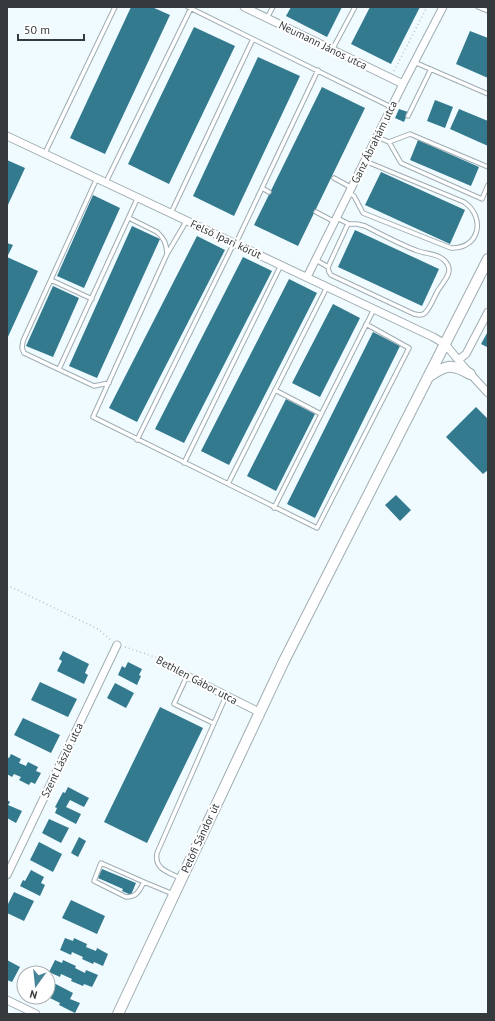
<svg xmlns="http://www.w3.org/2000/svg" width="495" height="1021" font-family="'PT Sans',sans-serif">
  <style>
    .building { fill: #337a8f }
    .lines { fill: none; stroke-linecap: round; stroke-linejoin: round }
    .service-casing { stroke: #9facb1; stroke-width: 5.5 }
    .minor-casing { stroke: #9facb1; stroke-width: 9 }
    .secondary-casing { stroke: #9facb1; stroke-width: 12 }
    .path { stroke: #b7c0c4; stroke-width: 1.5; stroke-dasharray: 1 3; stroke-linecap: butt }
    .service { stroke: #fff; stroke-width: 3.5 }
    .minor { stroke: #fff; stroke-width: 7 }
    .secondary { stroke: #fff; stroke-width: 10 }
    .labels { text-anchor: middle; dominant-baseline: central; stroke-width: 4; stroke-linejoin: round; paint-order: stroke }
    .street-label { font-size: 11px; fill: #353b3d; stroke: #fff }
  </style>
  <rect width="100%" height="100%" fill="#f0fbff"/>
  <path class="building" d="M131,7H152L170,15L105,154L70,138Z
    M291,7H342L327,37L286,16Z
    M370,7H420L391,64L351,44Z
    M194,27L235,46L169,184L128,164Z
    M470,31L488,38V78L456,64Z
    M258,57L300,76L234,216L193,196Z
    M322,87L365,108L298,246L254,225Z
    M435,100L453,107L445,128L427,121Z
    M399,109L408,112L404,122L395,118Z
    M459,109L488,121V146L450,129Z
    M418,140L479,167L471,186L410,160Z
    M7,160L25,168L7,207Z
    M381,172L465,210L450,244L365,205Z
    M93,195L120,208L84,288L57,276Z
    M132,226L160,239L97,378L69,366Z
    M355,230L439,269L422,306L338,267Z
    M197,236L225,250L137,422L109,408Z
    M7,243L13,245L7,257L38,271L7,339Z
    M243,257L272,271L184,443L155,429Z
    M289,279L317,293L229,465L201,451Z
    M53,286L79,298L53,357L26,346Z
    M333,304L360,318L320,397L292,383Z
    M373,332L400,346L315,518L287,504Z
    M487,333L488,334L487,347L481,344Z
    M286,399L315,414L276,491L247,476Z
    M476,407L488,419V470L483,474L446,437Z
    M396,495L411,510L400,521L385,505Z
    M63,651L89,664L85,673L88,675L84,684L57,671L62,661L59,659Z
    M128,662L142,669L139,675L141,676L137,685L118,675L122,666L125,668Z
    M40,682L77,699L68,717L31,700Z
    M115,683L134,693L126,708L107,698Z
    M160,707L203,728L147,843L104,822Z
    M23,718L60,735L51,753L14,735Z
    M11,754L21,759L19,763L26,766L28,762L38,767L36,771L41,773L35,784L31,782L29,785L19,780L21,777L14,774L12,777L7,774V757L9,758Z
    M68,787L89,798L84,807L70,800L66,807L81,814L76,824L55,813L57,808L55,807L63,792L65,793Z
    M7,800L10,802L8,805L22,811L16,823L7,818Z
    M49,819L69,828L61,843L42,833Z
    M79,837L86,841L78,857L71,853Z
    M39,842L62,854L53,872L30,860Z
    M102,869L136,883L131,895L122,891L123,889L98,878Z
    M31,870L44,877L41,883L45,885L40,896L20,886L23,880L25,881Z
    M14,892L34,901L24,921L7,913V906Z
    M71,900L105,916L97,934L62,918Z
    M65,938L73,941L74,938L87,944L86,947L96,951L97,948L108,954L103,966L94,962L93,964L82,959L83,957L72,952L71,955L60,950Z
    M7,960L20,967L12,982L7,980Z
    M55,960L62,963L63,960L76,966L75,968L85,973L86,970L98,975L92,987L84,984L83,986L71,981L72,979L61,974L60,977L49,972Z
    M48,980L73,993L70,999L80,1003L75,1013L59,1005L60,1003L48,997Z"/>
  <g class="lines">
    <defs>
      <path id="service" d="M188,7L391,107
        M478,7L488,11
        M267,18L273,7
        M332,50L355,7
        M414,62L488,94
        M408,116L431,69
        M377,137L389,142L401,163L482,199L488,185
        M389,142L410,134L488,167
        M45,153L115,7
        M97,178L23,341L22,348L24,353L94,386L109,383
        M334,178L352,188
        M106,182L191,8
        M262,188L269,192
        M349,193L354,196L363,213L451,248C480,249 486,217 464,202L365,161
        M316,212L335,222
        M171,213L253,39
        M129,218L157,232C164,238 166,243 167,253
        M337,218L349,224
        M187,220L167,254L93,417L317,528L409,348L366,324
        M349,224H357L365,226C381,234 401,245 418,251C426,254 437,253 444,260C457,272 441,283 436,294C433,300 430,308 425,313C422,316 418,315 414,314L331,275L329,272L328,267L347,226Z
        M236,243L318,70
        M316,260L328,267
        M51,280L92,299
        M59,369L138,197
        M275,390L321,414
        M137,440L234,243
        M184,463L281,265
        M228,484L327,287
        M274,508L374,309
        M187,676L174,704L213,723
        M101,863L144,882C139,891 137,897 126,897L94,881Z
        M180,878C168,872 154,869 157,853L226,696
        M144,882L173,894"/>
      <path id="minor" d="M244,7L403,84
        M7,136L433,337L445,344L464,367L488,393
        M307,277L403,84L443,7
        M458,360L466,354L488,312
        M177,671L259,712
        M7,875L117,645
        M7,1000L36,1014"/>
      <path id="secondary" d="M428,377C446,365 451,363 470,374
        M118,1014L283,663L488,259"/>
    </defs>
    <use href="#service" class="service-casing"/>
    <use href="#minor" class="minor-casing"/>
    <use href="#secondary" class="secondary-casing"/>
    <path class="path" d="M394,71L427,7
      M7,585L98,629L111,640
      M125,647L164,660L171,666"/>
    <use href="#service" class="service"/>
    <use href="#minor" class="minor"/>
    <use href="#secondary" class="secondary"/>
  </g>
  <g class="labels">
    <g class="street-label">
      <text transform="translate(323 45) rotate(26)">Neumann János utca</text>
      <text transform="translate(374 142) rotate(-64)">Ganz Ábrahám utca</text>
      <text transform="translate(226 239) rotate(25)">Felső Ipari körút</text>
      <text transform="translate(197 680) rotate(28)">Bethlen Gábor utca</text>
      <text transform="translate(62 760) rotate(-64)">Szent László utca</text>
      <text transform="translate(200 838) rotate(-65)">Petőfi Sándor út</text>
    </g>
  </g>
  <rect width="495" height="1021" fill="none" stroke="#353b3d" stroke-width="16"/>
  <g transform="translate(36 985) rotate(195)"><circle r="19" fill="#ffffff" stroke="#aeb1b1"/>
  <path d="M0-3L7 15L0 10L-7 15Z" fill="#468599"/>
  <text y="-6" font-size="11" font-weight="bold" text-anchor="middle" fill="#353b3d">N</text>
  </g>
  <path d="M18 34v6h66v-6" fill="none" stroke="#353b3d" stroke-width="2"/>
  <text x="24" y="34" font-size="12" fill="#353b3d" stroke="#ffffff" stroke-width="3" paint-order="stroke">50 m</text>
</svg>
